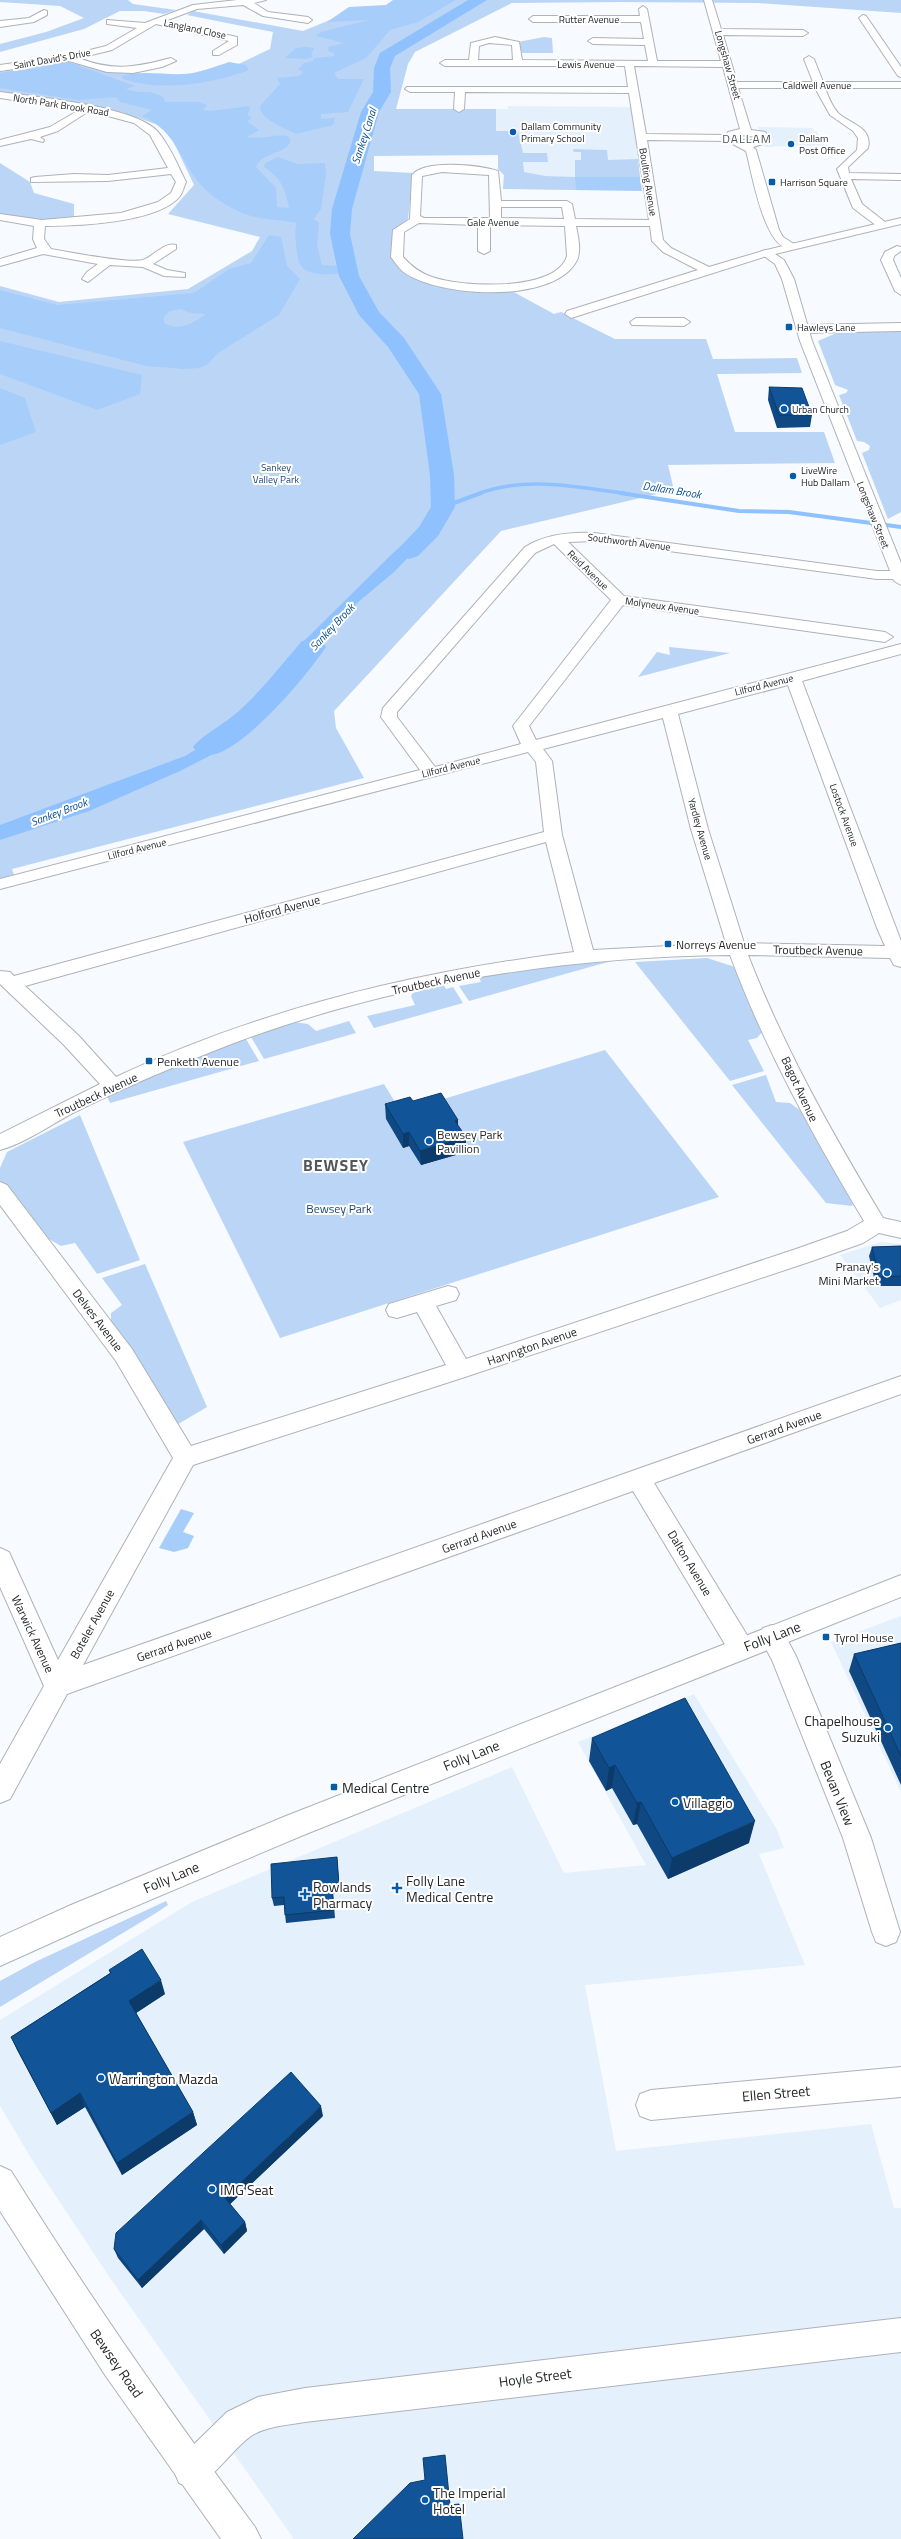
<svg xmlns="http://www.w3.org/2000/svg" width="901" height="2539" font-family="'Titillium Web',sans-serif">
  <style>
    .built { fill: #e5f0fd }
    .green { fill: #bbd5f6 }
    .forest { fill: #a7cdfb; fill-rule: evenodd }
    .water { fill: #8ec1fd }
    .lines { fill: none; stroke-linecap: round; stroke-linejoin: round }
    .stream-far1 { stroke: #8ec1fd; stroke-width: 3.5 }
    .stream { stroke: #8ec1fd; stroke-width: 4 }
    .river { fill: #8ec1fd; fill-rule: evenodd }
    .street-casing { stroke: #adb2b9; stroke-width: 2 }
    .secondary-casing { stroke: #adb2b9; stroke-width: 2 }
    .street { fill: #fff; fill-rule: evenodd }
    .secondary { fill: #fff; fill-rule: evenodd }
    .wall { fill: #0f4882 }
    .shaded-wall { fill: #0c3b6a }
    .building { fill: #115497; stroke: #0c3b6a }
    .poi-dot { fill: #075caa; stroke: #fff; stroke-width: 1.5 }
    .labels { text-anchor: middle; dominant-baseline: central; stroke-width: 4; stroke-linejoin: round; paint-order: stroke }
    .far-street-label { font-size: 10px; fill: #242629; stroke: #fff }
    .far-poi-label { font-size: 10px; fill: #242629; stroke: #fff; text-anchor: start }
    .far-park-label { font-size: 10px; fill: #1a4575; stroke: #fff }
    .far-water-label { font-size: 11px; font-style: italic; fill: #064c8e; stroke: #fff }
    .far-quarter-label { font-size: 12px; letter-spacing: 1px; fill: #52565c; stroke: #fff }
    .street-label { font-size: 12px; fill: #242629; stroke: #fff }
    .poi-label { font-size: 12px; fill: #242629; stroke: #fff; text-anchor: start }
    .park-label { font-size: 12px; fill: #1a4575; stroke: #fff }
    .near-street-label { font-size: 14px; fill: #242629; stroke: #fff }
    .near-poi-label { font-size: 14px; fill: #242629; stroke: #fff; text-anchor: start }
    .district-label { font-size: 16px; font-weight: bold; letter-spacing: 1px; fill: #52565c; stroke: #fff }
  </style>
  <rect width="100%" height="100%" fill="#f7fafe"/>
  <path class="built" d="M508,106L631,107L642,191L503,189L504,175L498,169V155H386L396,109H508Z
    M758,127L812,128L813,131H817L823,145L764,147Z
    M881,1242L901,1244V1300L880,1308L840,1255Z
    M901,1616V1792L831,1642Z
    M694,1694L776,1828L784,1848L759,1854L805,1965L585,1985L616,2151L871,2124L894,2208H901V2539H294L110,2278L34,2163L0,2106V2020L192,1902L512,1767L564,1873L646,1865L578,1742Z"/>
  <path class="green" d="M0,0H128L133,4L176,10L164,14L144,11H120L84,29L0,52V44L46,32L84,18L60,6L0,2Z
    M408,0H901V13L758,3L620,2L512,3L415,52L408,64L396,109H496V131H518L523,153H547L548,162H523L524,172L545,176L575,177V160H581V152H574L573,149L607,150L608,160L638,159L640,177H576V190L503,189L504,175L498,169V155L374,156V171L413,173L408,219L392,231L394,258L406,274L426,282L510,290L554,314L561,312L615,339H706L713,359L797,358L802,373L717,374L735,432H824L835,463L668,465L674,490L501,531L334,711L336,728L364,778L12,869L14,875L0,879V286L59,302L188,289L252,251L260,237L168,214L194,185L167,128L121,112L0,93V72L69,62L101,71L184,76L228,69L270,49L273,32L187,15L193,11L303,31L357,9H393Z
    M544,37L552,38L553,53H522L518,42Z
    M0,163L30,182L34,193L74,204V220H41L0,214Z
    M901,330V512L888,519L862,453L869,450L870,446L864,442L857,441L839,395L846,393L848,390L835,385L818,341L839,332Z
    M669,647L730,653L638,677L657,652L670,655Z
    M707,958L738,968L763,1031L757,1038L748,1040L764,1071L730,1081L635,962Z
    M615,960L469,1001L459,986L481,982L479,977L572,963Z
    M443,984L446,989L453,987L463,1003L374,1028L367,1016L415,1005L411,996L413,993Z
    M349,1021L356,1033L264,1059L251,1037L294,1022L308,1024L316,1031Z
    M246,1039L259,1061L110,1103L107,1096L198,1056Z
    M605,1050L719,1197L280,1338L183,1142L384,1084L401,1112Z
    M766,1075L776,1102L790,1103L801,1111L853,1204L852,1206L826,1203L732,1085Z
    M80,1115L140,1260L97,1274L75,1243L61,1246L49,1239L0,1181V1168L7,1152Z
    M145,1264L207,1407L175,1426L111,1323V1313L122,1305L102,1278Z
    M166,1901L168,1905L156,1913L0,2007V1981L35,1962Z"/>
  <path class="forest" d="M393,0H456L418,22L390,30L366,58L334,73L338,79H364L348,112L321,114V119L335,118L333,125L296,134C285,128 260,120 260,106L280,84L277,78L299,76L303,72L298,69L304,63L313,61L315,58L334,56V53L328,51V47L344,43L316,36L321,32L369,20L327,22L349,7L386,5Z
    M304,47L314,48L311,54L313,57L306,59L285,58L296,48Z
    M66,61L135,86L126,89C143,95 145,88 163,97L165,102H198L207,105L203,110L210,111L250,106L248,115L252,118L247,121L259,130L247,137C263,140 273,134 288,136L291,141C285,155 261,152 256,167L276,188L277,207L289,208C285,188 281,178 264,167L265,163L278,157L297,164L325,163L326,174L321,209L314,219L319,223L317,245L322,265L339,266L341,273C330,275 308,276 301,266C297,261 297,251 296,244C296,237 294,229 297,223C283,220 268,220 255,217C238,213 217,201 205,189C179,164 180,133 142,116L152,110L120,102L116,97L78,100L0,88V73Z
    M229,62L246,65L249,70C211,84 161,92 123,79L122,76C143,70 163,75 184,74C199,73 214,67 229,62Z
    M575,177H640L642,191L576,190Z
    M269,235L281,237L287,266L300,279L279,315L218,353L208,364L199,368L185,369L146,366L0,328V290L57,305L194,293L229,269L251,263ZM180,309L191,313L206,314C194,323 178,332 164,323V317L170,311Z
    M0,341L142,375L140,394L97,410L0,374Z
    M0,388L25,398L36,432L0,445Z
    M181,1509L194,1513L183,1532L194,1536L188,1548L174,1552L159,1548Z"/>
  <path class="water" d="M431,508L449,510L444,521L394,572L357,603L304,663L274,690L233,739L215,753L180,771L89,811L0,840V825L185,756L215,738L237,717L298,647L393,553L421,529Z"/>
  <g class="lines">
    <path class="stream-far1" d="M478,494C526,475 580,488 629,494"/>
    <path class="stream" d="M620,493L739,511L789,512L901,527
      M443,507L481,493"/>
    <path class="river" d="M468,0H487L395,56L390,68L391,92L379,112L352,209L350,234L359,276L379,312L404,338L441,394L454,475L455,507L438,536L418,556L409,559L400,556L396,551L419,527L431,507L430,475L419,394L388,347L359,315L339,276L330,234L332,209L361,112L373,92L374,68L380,53Z
      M312,639L322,641L326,647C304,679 254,738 219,753C211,756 205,755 198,753L193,747C202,735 228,722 241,709C263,689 282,664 302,641Z"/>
    <defs>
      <path id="street" d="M237,0H266L254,3L268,12L308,17L312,20L308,23L263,16L243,5L197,9L165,21L237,37V45L219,55H213V51L229,41L156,24L112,50L79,58C113,72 137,67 171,58L176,61L162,67L133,73L107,72L69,61L0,71V65L70,55L106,46L137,28L107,24V20L145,23L193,5Z
        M704,0H712L721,29L803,30L808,33L803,36L723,35L737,82H813L804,59L809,56L814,59L823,82H901V88H825C828,96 832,106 838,113C850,124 873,127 868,148L848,167L849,173L901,174V180L851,179L862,204L885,222V226H877L853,208L837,169L857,150L858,138L853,131L830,115L815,88H738L751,130L765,132L771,139L766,143L753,147L756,150L779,230L783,237L794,244V248C765,256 752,172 746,151L727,141L647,140L663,240L671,248L709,267L766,250L770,251V255L571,318L565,314L567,311L698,270L663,252L652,241L650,226H576C578,236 582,252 576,262C552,304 440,297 405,273C400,270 395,262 391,257L393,230L410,219L412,175C424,159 480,165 498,171L501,201H567L572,204L575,219L649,220L629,93L465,92L464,109L459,112L454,109L455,92H410L405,89L407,87H628L625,66H445L440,63L445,60H469L471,43L495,37L519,42L522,60L648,61L645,45L593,44L588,41L593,38L644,39L641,22H533L529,19L533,16H640L639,9L643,6L647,9L657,61H721ZM489,43L512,45L513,60H478L479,46ZM634,66L723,67L740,129L728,132L726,135L646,134ZM740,135L758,137L760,138L747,141L735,137ZM442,172L489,175L490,218H424L420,216L422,176ZM501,207H562L564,219L501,218ZM419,223L478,225V251L484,254L490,251V225L565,226L567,256C556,293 460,287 432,277C420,273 411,266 403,257L404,232Z
        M44,10L47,11V15L34,22L0,27V21L29,18Z
        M863,15L866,16L901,67V77L898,76L859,18Z
        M0,92C35,97 136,106 158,132C170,146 178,166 186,182C184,186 183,192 180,196C159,223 77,226 45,226L44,239L51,249C68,252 130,264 143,260C154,256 164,242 176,245V249L153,264L167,270L185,273V277L164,276L143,267L110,265L88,282L82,279L87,272L98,264L43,254L0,266V259L37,248L33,239L34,226L0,220V214L42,220L121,213L158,202L171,193L176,182L171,174L108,181L31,182V178L35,177L74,174L108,175L168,168L150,135L134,123L89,111L58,131L40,137L44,140L43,142L31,139L0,146V140L50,127L79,110L0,98Z
        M897,246L901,247V251L894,256L893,260L901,278V295L895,291L881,260L885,252Z
        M636,318H684L690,322L684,326L632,325L630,322Z
        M901,323V331L802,333L796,329L802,325Z
        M594,533L877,571H901V579H877L594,541L568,542L624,596L885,632L893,637L885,642L623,605L529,726L536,740L901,644V654L802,681L901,941V967L894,965L890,958L748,955C784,1048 832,1133 883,1218L901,1222V1238L879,1233L863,1243L812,1261L468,1376L193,1465L83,1665L901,1376V1394L654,1483L750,1640L754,1648L750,1656L741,1659L732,1656L633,1491L67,1694L10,1799L0,1803V1764L44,1686L0,1587V1548L9,1552L58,1660L173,1458L116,1361L0,1205V1182L7,1185L132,1349L191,1446L446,1365L417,1312L397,1318L389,1316L386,1310L389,1304L448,1286L456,1288L459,1294L456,1300L436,1306L466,1359L796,1249L847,1231L864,1221C813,1136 765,1049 730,955C554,957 379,986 216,1050C168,1069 121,1089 75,1112C51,1124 26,1143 0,1150V1134L100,1084L64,1045L0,984V971L10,972L14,976L544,832L536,762L528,752L0,889V879L420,770L381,717L383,708L525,547C546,534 570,532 594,533ZM554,544L611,600L513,726L521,744L435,767L397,717V712L535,553ZM788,685L877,928L885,946L744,943L708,829L678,714ZM663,718L691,829L726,943L593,950L562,835L552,761L543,749ZM546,842L574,952C417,971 261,1009 116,1077L78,1035L25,986Z
        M772,1625L781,1628L796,1656L871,1838L900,1932L896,1942L886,1946L876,1942L872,1932L843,1838L772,1660L759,1636L763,1628Z
        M901,2067V2097L651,2120L640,2116L636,2105L640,2094L651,2090Z
        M901,2318V2352L305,2422C288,2425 266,2426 251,2436C229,2452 216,2478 191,2488L179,2483L174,2471L179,2459L227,2412L258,2397L305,2388Z"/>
      <path id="secondary" d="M901,218V224L775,254L784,260L794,279L812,341L901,563V585L894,581L800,341L782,279L775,264L760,253L762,251Z
        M901,1575V1597L306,1834L91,1925L0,1966V1937L71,1905L286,1816Z
        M0,2166L11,2171C87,2293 169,2411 255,2527L261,2539H221L105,2375L0,2211Z"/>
    </defs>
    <use href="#street" class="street-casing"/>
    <use href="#secondary" class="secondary-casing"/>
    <use href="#street" class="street"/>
    <use href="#secondary" class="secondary"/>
  </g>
  <path class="wall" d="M769,387L812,415L810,427L777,428L768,400Z
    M413,1101L458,1126L466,1137V1152L421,1165L409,1146L403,1148L386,1119L385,1104Z
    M901,1246V1286H876L869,1256L872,1247Z
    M901,1643V1785L849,1671L854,1654Z
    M592,1738L749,1843L668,1879L637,1824L633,1825L612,1788L606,1791L589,1761Z
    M337,1857L340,1893L333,1894L335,1918L286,1923L284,1905L274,1906L272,1898Z
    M109,1970L165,1994L136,2013L193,2112L197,2125L122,2175L85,2107L57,2125L17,2050L11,2037L110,1973Z
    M323,2116L230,2204L245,2222L247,2231L224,2254L204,2229L142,2288L118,2258L114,2249Z"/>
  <path class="shaded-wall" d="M458,1120V1134L455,1121Z
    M409,1132V1146L403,1148V1134Z
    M466,1137V1152L421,1165L420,1151Z
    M615,1765L612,1788L606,1791L609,1768Z
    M641,1802L637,1824L633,1825L637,1803Z
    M755,1821L749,1843L668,1879L672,1858Z
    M161,1980L165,1994L133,2015L129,2001Z
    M80,2093L85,2107L57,2125L51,2113Z
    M321,2106L323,2116L227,2207L225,2198Z
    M193,2112L197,2125L122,2175L117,2163Z
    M201,2220L204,2229L142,2288L138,2280Z
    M245,2222L247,2231L224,2254L221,2245Z"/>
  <path class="building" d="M769,387L802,388L812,415H779Z
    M441,1093L458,1120L455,1121L466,1137L420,1151L409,1132L403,1134L385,1104L410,1097L413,1101Z
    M901,1246V1276L879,1277L872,1247Z
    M901,1643V1756L854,1654Z
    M685,1698L755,1821L672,1858L641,1802L637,1803L615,1765L609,1768L592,1738Z
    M337,1857L339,1886H332L334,1910L285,1915L284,1897L272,1898L271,1864Z
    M142,1949L161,1980L129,2001L193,2112L117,2163L80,2093L51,2113L11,2037L111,1973L109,1970Z
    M291,2072L321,2106L225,2198L245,2222L221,2245L201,2220L138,2280L114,2249L116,2233Z
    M445,2455L450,2505L459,2504L463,2539H353L410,2483L425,2480L423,2458Z"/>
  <g class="poi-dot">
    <circle cx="513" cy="132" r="4"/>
    <circle cx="791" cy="144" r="4"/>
    <rect x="768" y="178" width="8" height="8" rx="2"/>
    <rect x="785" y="323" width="8" height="8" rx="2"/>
    <circle cx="784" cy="409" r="4"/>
    <circle cx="793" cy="476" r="4"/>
    <rect x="664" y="940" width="8" height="8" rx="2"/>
    <rect x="145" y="1057" width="8" height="8" rx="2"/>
    <circle cx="429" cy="1141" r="4"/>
    <circle cx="887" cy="1273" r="4"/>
    <rect x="822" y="1633" width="8" height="8" rx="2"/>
    <circle cx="888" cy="1728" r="4"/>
    <rect x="330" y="1783" width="8" height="8" rx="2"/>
    <circle cx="675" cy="1802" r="4"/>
    <path d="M395 1882h4v4h4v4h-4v4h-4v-4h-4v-4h4z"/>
    <path d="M303 1888h4v4h4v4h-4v4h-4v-4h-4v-4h4z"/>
    <circle cx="101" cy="2078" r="4"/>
    <circle cx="212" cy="2189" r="4"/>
    <circle cx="425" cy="2500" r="4"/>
  </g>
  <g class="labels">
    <g class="far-street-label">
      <text x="589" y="19">Rutter Avenue</text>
      <text transform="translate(195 29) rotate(12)">Langland Close</text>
      <text transform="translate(52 59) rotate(-10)">Saint David's Drive</text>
      <text x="586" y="64">Lewis Avenue</text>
      <text transform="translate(728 65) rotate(74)">Longshaw Street</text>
      <text x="817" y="85">Caldwell Avenue</text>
      <text transform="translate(61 105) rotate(9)">North Park Brook Road</text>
      <text transform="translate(648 182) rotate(81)">Boulting Avenue</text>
      <text x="493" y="222">Gale Avenue</text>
      <text transform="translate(873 515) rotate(68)">Longshaw Street</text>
      <text transform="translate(629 542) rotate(7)">Southworth Avenue</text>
      <text transform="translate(588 570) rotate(44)">Reid Avenue</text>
      <text transform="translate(662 606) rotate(8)">Molyneux Avenue</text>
      <text transform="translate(764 685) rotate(-14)">Lilford Avenue</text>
      <text transform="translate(451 767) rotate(-14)">Lilford Avenue</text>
      <text transform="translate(844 815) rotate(70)">Lostock Avenue</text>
      <text transform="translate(700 829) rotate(74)">Yardley Avenue</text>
      <text transform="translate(137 849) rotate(-14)">Lilford Avenue</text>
    </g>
    <g class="far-poi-label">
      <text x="521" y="126">Dallam Community<tspan x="521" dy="12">Primary School</tspan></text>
      <text x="799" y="138">Dallam<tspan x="799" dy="12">Post Office</tspan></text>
      <text x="780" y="182">Harrison Square</text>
      <text x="797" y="327">Hawleys Lane</text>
      <text x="792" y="409">Urban Church</text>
      <text x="801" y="470">LiveWire<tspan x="801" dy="12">Hub Dallam</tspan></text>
    </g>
    <g class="far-park-label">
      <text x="276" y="467">Sankey<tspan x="276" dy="12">Valley Park</tspan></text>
    </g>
    <g class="far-water-label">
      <text transform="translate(364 136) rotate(-72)">Sankey Canal</text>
      <text transform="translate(672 490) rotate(9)">Dallam Brook</text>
      <text transform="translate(332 627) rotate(-47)">Sankey Brook</text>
      <text transform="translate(59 812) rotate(-21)">Sankey Brook</text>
    </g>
    <g class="far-quarter-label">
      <text x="747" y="138">DALLAM</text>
    </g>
    <g class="street-label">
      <text transform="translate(282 909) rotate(-15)">Holford Avenue</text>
      <text transform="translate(818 950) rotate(1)">Troutbeck Avenue</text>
      <text transform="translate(436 981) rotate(-12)">Troutbeck Avenue</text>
      <text transform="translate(800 1089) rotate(65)">Bagot Avenue</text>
      <text transform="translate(96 1095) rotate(-25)">Troutbeck Avenue</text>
      <text transform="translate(98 1320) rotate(53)">Delves Avenue</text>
      <text transform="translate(532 1346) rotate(-19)">Haryngton Avenue</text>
      <text transform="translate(784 1427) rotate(-20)">Gerrard Avenue</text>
      <text transform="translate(479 1536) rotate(-20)">Gerrard Avenue</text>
      <text transform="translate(690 1563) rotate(59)">Dalton Avenue</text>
      <text transform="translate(92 1624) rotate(-61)">Boteler Avenue</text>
      <text transform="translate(33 1634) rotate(65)">Warwick Avenue</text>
      <text transform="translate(174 1645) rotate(-19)">Gerrard Avenue</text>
    </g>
    <g class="poi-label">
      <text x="676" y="944">Norreys Avenue</text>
      <text x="157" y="1061">Penketh Avenue</text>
      <text x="437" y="1134">Bewsey Park<tspan x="437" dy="14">Pavillion</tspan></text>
      <text x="879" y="1266" text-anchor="end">Pranay's<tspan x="879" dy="14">Mini Market</tspan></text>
      <text x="834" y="1637">Tyrol House</text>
    </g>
    <g class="park-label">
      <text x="339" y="1208">Bewsey Park</text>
    </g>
    <g class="near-street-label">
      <text transform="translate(772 1636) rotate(-21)">Folly Lane</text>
      <text transform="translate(471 1755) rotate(-22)">Folly Lane</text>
      <text transform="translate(838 1793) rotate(68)">Bevan View</text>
      <text transform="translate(171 1877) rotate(-23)">Folly Lane</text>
      <text transform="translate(776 2093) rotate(-5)">Ellen Street</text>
      <text transform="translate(117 2363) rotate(55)">Bewsey Road</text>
      <text transform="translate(535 2377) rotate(-7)">Hoyle Street</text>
    </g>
    <g class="near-poi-label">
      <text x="880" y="1720" text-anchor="end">Chapelhouse<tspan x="880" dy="16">Suzuki</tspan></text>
      <text x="342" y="1787">Medical Centre</text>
      <text x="683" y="1802">Villaggio</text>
      <text x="406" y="1880">Folly Lane<tspan x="406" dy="16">Medical Centre</tspan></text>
      <text x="313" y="1886">Rowlands<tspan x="313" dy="16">Pharmacy</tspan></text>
      <text x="109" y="2078">Warrington Mazda</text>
      <text x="220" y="2189">IMG Seat</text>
      <text x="433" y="2492">The Imperial<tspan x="433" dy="16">Hotel</tspan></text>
    </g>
    <g class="district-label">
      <text x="336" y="1165">BEWSEY</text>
    </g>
  </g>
</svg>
